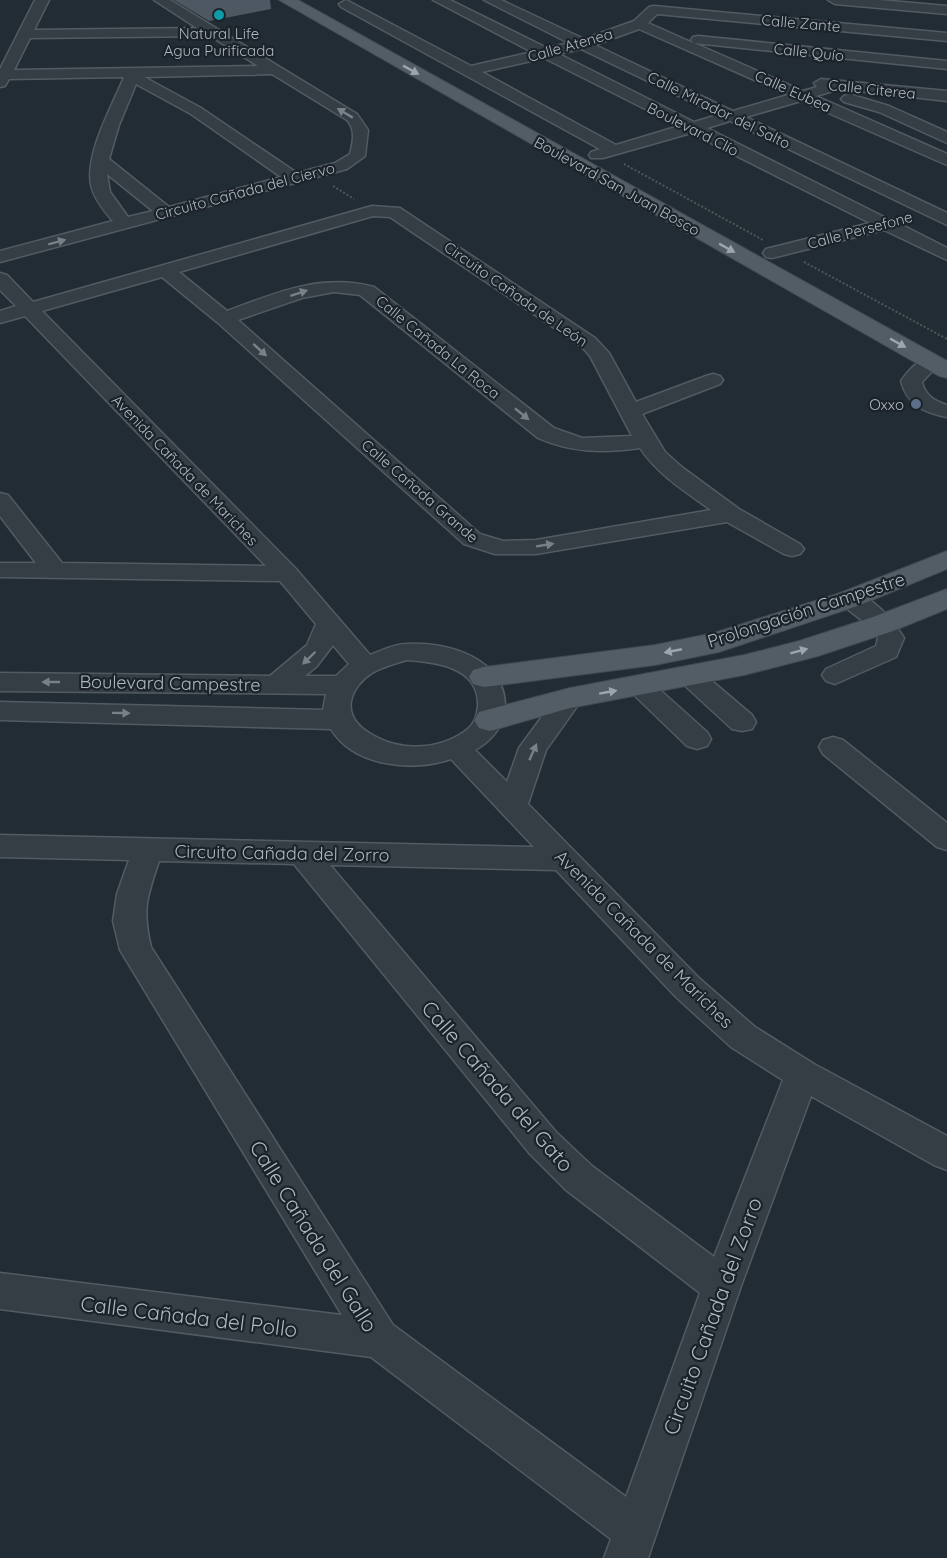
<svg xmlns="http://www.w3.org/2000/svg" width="947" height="1558" font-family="Quicksand,sans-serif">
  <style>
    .building { fill: #4d5863 }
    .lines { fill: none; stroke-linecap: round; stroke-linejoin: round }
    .minor-casing { stroke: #525b63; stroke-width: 3 }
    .major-casing { stroke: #414952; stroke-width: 2 }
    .path { stroke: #485959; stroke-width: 2; stroke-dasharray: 2 2; stroke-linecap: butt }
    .minor { fill: #353d45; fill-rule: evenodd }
    .major { fill: #535d65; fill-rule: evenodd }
    .oneway { fill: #9da6af }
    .oneway2 { fill: #78818a }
    .culture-dot { fill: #0f9aa8; stroke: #1b222a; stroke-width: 2 }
    .service-dot { fill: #5c6f8a; stroke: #1b222a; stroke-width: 2 }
    .labels { text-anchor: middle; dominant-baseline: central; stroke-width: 4.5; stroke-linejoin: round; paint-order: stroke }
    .far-street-label { font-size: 15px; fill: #afb8c2; stroke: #1b222a }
    .far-poi-label { font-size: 15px; fill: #afb8c2; stroke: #1b222a }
    .street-label { font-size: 18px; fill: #afb8c2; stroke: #1b222a }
    .near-street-label { font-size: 21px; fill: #afb8c2; stroke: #1b222a }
  </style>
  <rect width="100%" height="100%" fill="#222c34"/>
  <path class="building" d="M174,0H270L271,9L209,21Z"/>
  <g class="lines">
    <defs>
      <path id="minor" d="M35,0H49L34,30L197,28L154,0H170L357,114L368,130L365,156L347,169L0,262V251L113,221C104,211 94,199 91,185C85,153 112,107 124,77L9,79L5,86L0,87V69ZM210,36L258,66L14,70L30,38ZM272,74L347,120C356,130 353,142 350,154L335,163L297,173L201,108L144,77ZM136,84L191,114L281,177L169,207L109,159L119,125ZM107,174L153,211L128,217L110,192Z
        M346,0L471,66L532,52L433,0H450L547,48L569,43L484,0H501L584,39L634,21L649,7L654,6L947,33V41L657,14L648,23L693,43L691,40L693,37L698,36L947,61V69L694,43L803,91L817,87L814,83L821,79L947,91V101L840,89L816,96L947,154V165L801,101L746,117L947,213V225L730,121L707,128L888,219H898L900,224L947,248V260L884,230L772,258L766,257L763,253L766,249L870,223L691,133L603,158H591L589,155L591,152L600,149L341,7L339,4ZM639,29L788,95L733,111L595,45ZM581,49L718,115L694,122L559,54ZM544,58L679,126L616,145L482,72Z
        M828,0H879L947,6V14L835,4Z
        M849,94L889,106L947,132V143L879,112L844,102L841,99L844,96Z
        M372,206L400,208L595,338L609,353L636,402L706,376L713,374L720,376L723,380L720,384L642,414L665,452L683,468L739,509L800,544L804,549L800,554L792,556L784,554L727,522L536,554H495L464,544L217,322L162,277L42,311L296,569L370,655C381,651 394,644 406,644C448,641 508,659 505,710C503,727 490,742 475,750L507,782L519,748L560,692L570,689L580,692L583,698L546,750L528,804L700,979L755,1027L814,1064L947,1136V1170L934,1165L811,1096L741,1286L648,1558H604L611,1539L371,1357L0,1309V1273L342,1315L120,950L113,921L117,894L129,860L0,857V835L534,847L451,759C413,772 354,767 331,729L0,720V702L323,710L326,694L0,691V673L270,676L307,645L316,624L280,581L0,577V563H36L0,516V493L8,495L62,563L266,566L25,316L0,323V311L16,306L0,290V273L7,275L33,302ZM373,216L390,217L581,346L590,356L632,436L582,438L554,428L374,287C321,273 276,293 227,311L179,272ZM334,292L360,295L538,438C572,453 604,453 640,448C658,475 686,492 711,510L536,540L503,541L480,534L238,320L302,298ZM333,645L349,664L336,676H305L317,666ZM406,660C436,662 479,667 478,705C477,717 474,725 464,732C433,753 391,751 362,728C354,721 349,712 351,701C353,690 362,679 372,673C382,667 395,664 406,660ZM159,861L294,864L530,1154L566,1190L700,1293L626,1497L393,1325L151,947C142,910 147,896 159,861ZM330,865L556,870L676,997L731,1047L783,1080L714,1257L592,1166L556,1132Z
        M931,356L938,358L941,362L922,382C925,395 934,401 947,405V417C925,413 907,405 901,381C908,371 919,359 931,356Z
        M850,591C873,597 892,618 904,638L896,657L835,684L826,681L822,675L826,669L876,646L878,638L873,629L841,604L838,599L841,594Z
        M690,667L699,670L752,715L756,722L752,729L742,731L732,729L681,682L677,676L681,670Z
        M640,677L649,680L707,732L711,739L707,746L697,749L687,746L631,692L627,686L631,680Z
        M833,737L843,740L947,823V850L937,847L823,754L819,747L823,740Z"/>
      <path id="major" d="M279,0H298L947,361V378L939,376Z
        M947,551V569L860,605L719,652L655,665L484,687L473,684L469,677L473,670L484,667L655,645L714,633L840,593Z
        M947,589V609L893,631L818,656L744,675L570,708L490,731L479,728L474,720L479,712L570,688L744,655L799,641L873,617Z"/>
    </defs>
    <use href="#minor" class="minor-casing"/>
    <use href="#major" class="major-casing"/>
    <path class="path" d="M624,164L763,240
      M333,186L354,199
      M804,262L947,339"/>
    <use href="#minor" class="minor"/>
    <use href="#major" class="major"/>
  </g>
  <defs><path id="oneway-solid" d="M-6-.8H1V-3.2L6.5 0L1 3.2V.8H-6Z" transform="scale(1.5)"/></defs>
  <g class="oneway">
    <use href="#oneway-solid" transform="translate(411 70) rotate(29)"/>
    <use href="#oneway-solid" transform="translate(727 248) rotate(29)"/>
    <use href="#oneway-solid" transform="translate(898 343) rotate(29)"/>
    <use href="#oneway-solid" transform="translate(673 651) rotate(169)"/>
    <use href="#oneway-solid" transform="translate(799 651) rotate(-15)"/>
    <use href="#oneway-solid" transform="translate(608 692) rotate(-10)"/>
  </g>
  <g class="oneway2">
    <use href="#oneway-solid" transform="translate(345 113) rotate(-149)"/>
    <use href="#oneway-solid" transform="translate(57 242) rotate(-15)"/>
    <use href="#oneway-solid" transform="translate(299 293) rotate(-18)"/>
    <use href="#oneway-solid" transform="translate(260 350) rotate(42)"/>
    <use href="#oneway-solid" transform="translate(522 414) rotate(39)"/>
    <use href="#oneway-solid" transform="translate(545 545) rotate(-9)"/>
    <use href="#oneway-solid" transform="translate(309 658) rotate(136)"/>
    <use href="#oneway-solid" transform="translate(51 682) rotate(-180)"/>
    <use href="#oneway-solid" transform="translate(121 713) rotate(1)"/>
    <use href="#oneway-solid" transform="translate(533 752) rotate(-66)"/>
  </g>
  <circle class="culture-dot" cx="219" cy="15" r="6"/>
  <circle class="service-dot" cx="916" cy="404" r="6"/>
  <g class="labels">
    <g class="far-street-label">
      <text transform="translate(801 23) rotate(5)">Calle Zante</text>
      <text transform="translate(570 45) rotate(-16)">Calle Atenea</text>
      <text transform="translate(809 52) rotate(6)">Calle Quío</text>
      <text transform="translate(872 89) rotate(6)">Calle Citerea</text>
      <text transform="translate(793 91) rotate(24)">Calle Eubea</text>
      <text transform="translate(719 110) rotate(26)">Calle Mirador del Salto</text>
      <text transform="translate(693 129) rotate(27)">Boulevard Clío</text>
      <text transform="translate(617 186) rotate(29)">Boulevard San Juan Bosco</text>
      <text transform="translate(245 191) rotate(-15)">Circuito Cañada del Ciervo</text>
      <text transform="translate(860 230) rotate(-15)">Calle Persefone</text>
      <text transform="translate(516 294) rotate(35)">Circuito Cañada de León</text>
      <text transform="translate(438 347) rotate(39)">Calle Cañada La Roca</text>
      <text transform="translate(185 470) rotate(46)">Avenida Cañada de Mariches</text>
      <text transform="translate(420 491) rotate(41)">Calle Cañada Grande</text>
    </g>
    <g class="far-poi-label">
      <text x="219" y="33">Natural Life<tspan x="219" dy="17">Agua Purificada</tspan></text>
      <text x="904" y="404" text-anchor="end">Oxxo</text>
    </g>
    <g class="street-label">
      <text transform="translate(806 610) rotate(-18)">Prolongación Campestre</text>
      <text transform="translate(170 683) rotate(1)">Boulevard Campestre</text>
      <text transform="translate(282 853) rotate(1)">Circuito Cañada del Zorro</text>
      <text transform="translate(644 939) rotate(45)">Avenida Cañada de Mariches</text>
    </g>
    <g class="near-street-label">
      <text transform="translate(498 1086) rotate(49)">Calle Cañada del Gato</text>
      <text transform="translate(314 1236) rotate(58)">Calle Cañada del Gallo</text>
      <text transform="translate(189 1316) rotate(7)">Calle Cañada del Pollo</text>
      <text transform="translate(712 1316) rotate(-70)">Circuito Cañada del Zorro</text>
    </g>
  </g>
</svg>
